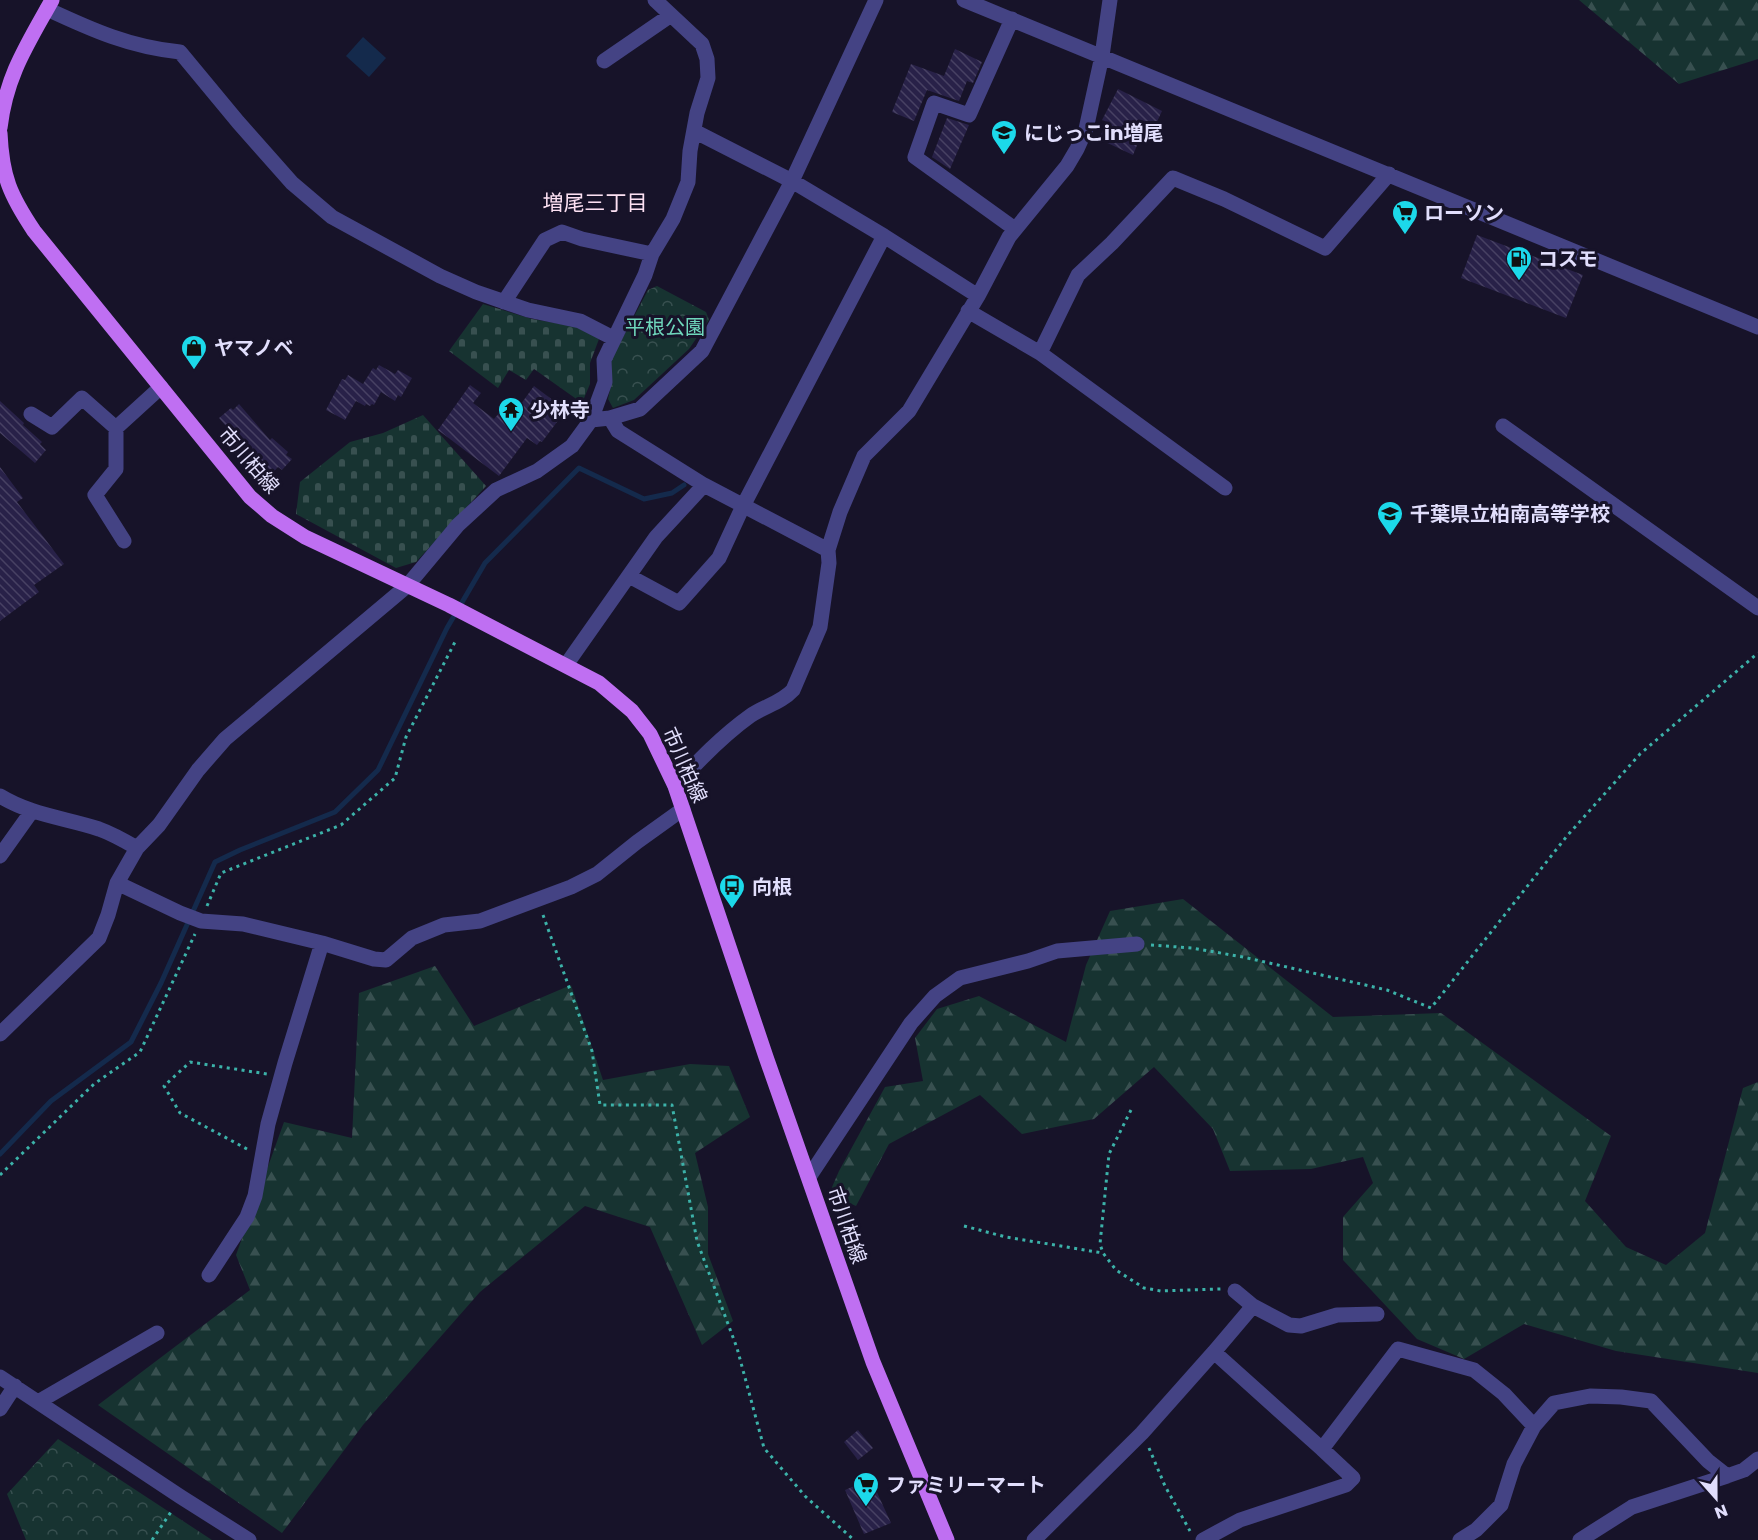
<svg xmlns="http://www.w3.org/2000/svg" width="1758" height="1540" font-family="Poppins,'Noto Sans JP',sans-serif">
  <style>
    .forest { fill: url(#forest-firs) }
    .cemetery { fill: url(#cemetery-stones) }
    .park { fill: url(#park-crowns) }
    .water { fill: #142a4c }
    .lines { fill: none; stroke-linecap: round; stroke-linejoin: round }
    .stream { stroke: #142a4c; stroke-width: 5 }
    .building { fill: url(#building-back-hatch) }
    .path { stroke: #3cb2a9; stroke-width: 3; stroke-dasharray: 3 4.5; stroke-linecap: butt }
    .minor { stroke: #444384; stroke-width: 15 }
    .major { stroke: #bf6ff2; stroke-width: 15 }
    .labels { text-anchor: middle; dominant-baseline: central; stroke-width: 6; stroke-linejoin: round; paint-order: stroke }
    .poi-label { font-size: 20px; font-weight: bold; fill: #e1defc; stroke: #171329; text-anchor: start }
    .park-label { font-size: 20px; fill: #6fd7bc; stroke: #171329 }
    .street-label { font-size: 20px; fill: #e1defc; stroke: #171329 }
    .neighbourhood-label { font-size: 21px; fill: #fce0f2; stroke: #171329 }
  </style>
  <defs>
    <pattern id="forest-firs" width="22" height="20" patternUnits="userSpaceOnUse" patternTransform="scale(1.5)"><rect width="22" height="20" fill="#173331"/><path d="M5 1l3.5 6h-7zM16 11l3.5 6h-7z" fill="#385050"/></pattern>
    <pattern id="cemetery-stones" width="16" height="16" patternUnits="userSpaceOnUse" patternTransform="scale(1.5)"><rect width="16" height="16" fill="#173331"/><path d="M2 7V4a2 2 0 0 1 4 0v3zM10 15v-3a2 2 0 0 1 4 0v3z" fill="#385050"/></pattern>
    <pattern id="park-crowns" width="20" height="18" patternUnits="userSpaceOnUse" patternTransform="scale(1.5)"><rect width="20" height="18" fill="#173331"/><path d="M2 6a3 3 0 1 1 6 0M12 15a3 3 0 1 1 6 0" fill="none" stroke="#385050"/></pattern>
    <pattern id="building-back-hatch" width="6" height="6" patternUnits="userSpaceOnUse" patternTransform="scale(1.5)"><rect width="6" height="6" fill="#282148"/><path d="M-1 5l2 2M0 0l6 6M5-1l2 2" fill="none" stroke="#474163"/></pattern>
  </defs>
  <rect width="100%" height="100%" fill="#171329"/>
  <path class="forest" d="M1579,0H1758V59L1679,84Z
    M1183,899L1333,1017L1441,1013L1611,1136L1585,1201L1626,1247L1666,1265L1705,1233L1743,1088L1758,1082V1373L1616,1351L1524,1324L1464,1359L1417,1339L1343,1260V1217L1373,1183L1363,1157L1311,1169L1230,1171L1213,1129L1154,1067L1094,1119L1022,1134L980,1095L889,1144L856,1206L829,1194L839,1171L885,1087L923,1081L915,1038L937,1009L979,996L1066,1042L1086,965L1110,911Z
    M435,966L474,1026L571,985L603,1080L690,1064L729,1066L750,1117L695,1153L708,1207V1254L733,1321L702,1345L650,1227L585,1206L480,1292L363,1425L282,1533L98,1405L250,1290L236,1255L284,1122L352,1138L359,993Z"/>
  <path class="cemetery" d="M483,304L532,319L578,327L599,339L590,363V384L582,403L534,369L526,380L509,370L498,388L449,351Z
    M423,415L486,486L416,562L396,568L296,514L300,482L350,442L383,433Z"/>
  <path class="park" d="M657,286L706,312L709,320L689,349L634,400L613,408L608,399L612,381L611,360L648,290Z
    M58,1439L212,1540H26L7,1494Z"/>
  <path class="water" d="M363,37L386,58L369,77L346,56Z"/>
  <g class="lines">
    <path class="stream" d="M0,1154L51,1101L131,1042L161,983L215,862L240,850L335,812L378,770L447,628L485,563L579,468L644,499L672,493L684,485"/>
  </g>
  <path class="building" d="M955,49L982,62L973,83L967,81L959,101L927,90L914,121L892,112L911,64L944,76Z
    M1118,89L1162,111L1148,141L1140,138L1133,155L1099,139L1107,122L1102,120Z
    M947,118L969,125L950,169L932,157Z
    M1477,235L1583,275L1566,318L1461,278Z
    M379,365L395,374L398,370L412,378L401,397L398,395L395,401L381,392L374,405L372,404L370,406L366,404L365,406L356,401L345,420L326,410L342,379L345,380L348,375L363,384L373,368L376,370Z
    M470,385L481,393L473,403L494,419L500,412L510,419L534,386L566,410L542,442L540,441L537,445L527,438L499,476L438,430Z
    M0,401L24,423L23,425L42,442L40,444L46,450L35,463L0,433Z
    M239,404L270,440L272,438L288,452L286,455L292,459L282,470L278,467L266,480L250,467L251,466L231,445L237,439L219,418L231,408L233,410Z
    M0,467L23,498L17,502L64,564L34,585L39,592L0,621Z
    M858,1430L873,1448L858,1460L844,1442Z
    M868,1480L872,1489L875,1488L891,1523L864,1534L845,1490Z"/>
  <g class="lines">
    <path class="path" d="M207,906L221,873L341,825L395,778L406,737L456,640
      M543,915L592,1051L600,1105H672L697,1241L737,1348L764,1448L805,1496L854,1540
      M1151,945L1192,948L1243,957L1387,990L1431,1008L1567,836L1640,754L1758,653
      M1131,1110L1109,1154L1100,1244L1103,1253L1116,1270L1144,1288L1161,1291L1221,1289
      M247,1149L180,1113L164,1086L190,1062L267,1074
      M0,1175L94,1084L140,1052L195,934
      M964,1226L1006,1237L1103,1253
      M1149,1448L1165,1486L1190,1531
      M152,1540L173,1509"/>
    <path class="minor" d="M964,0L1758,327
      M47,9C92,30 130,47 180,52L238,122L292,183L332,217L440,276L476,292L528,310L580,321L613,338
      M1012,19L969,115L934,103L915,157L1015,229
      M604,61L671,15
      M694,131L792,181L884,236L978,296
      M504,302L545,240L562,232L582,239L652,254
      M968,311L1040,353L1225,488
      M1040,353L1078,275L1112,243L1173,178L1224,199L1325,248L1389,174
      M31,414L52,427L82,398L116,428
      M610,418L618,431L704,485L828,550
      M591,420L605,382L604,360L645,275L652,254L673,219L688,182L690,151L697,113L708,78L707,59L702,44L655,0
      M1503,426L1758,608
      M124,541L95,495L116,469V428L161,387
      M629,576L679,603L719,558L743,506L884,236
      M566,665L656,537L704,485
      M675,786C698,761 722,736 750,716C764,706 781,703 793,690L820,627L829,563L828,550L840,512L864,456L909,411L978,296L1009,237L1067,166L1077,149L1086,129L1102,56L1110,0
      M0,796C31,815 65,818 99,829C113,834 125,841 137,848
      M0,856L32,811
      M117,883L180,913L201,921L243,924L322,943L374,959L386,960L412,938L444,925L480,921L571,887L597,874L637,842L683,809
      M0,1034L99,938L108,915L117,883L137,848L159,825L198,770L225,739L407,586L458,525L496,490L537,471L572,446L591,420L610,418L640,409L702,351L792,181L876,0
      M809,1177L911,1023L935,996L960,978L1028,961L1057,951L1137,944
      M209,1275L247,1217L255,1196L268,1124L285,1063L322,943
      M1235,1291L1253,1306L1289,1325L1301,1326L1337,1315L1377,1314
      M1214,1352L1322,1449L1398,1349L1474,1370L1504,1394L1534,1426
      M0,1377L181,1497L249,1540
      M38,1402L157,1333
      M0,1409L15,1386
      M1034,1540L1142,1433L1214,1352L1253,1306
      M1203,1540L1240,1520L1346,1485L1353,1478L1322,1449
      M1460,1540L1476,1530L1501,1505L1514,1464L1534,1426L1554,1403L1590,1396L1621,1397L1651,1401L1708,1461L1727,1476L1744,1470L1758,1459
      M1580,1540L1632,1507L1727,1476"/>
    <path class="major" d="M0,128C6,76 27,45 52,0
      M0,133C2,177 10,195 34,231L250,497L272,516L305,537L449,605L599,683L632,711L650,734L675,786L766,1057L873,1362L947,1540"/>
  </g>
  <defs>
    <symbol id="school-pin" viewBox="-11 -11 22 30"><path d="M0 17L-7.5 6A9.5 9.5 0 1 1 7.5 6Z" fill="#1cd9ea" stroke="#171329"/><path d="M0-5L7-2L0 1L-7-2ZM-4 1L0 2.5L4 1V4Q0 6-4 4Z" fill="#111"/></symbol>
    <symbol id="supermarket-pin" viewBox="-11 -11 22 30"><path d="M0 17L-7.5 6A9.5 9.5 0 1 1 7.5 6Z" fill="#1cd9ea" stroke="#171329"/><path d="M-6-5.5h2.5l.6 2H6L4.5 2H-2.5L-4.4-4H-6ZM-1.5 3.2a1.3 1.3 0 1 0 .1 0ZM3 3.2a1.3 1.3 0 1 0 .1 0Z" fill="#111"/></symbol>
    <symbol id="fuel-pin" viewBox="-11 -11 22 30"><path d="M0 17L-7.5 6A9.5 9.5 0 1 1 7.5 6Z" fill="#1cd9ea" stroke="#171329"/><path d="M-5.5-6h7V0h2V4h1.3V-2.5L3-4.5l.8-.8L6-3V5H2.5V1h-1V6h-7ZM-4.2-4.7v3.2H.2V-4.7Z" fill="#111"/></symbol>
    <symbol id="shop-pin" viewBox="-11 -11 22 30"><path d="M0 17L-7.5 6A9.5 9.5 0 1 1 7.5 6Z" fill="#1cd9ea" stroke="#171329"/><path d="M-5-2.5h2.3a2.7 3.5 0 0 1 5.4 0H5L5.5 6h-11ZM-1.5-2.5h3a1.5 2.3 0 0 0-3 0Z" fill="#111"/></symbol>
    <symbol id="temple-pin" viewBox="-11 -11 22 30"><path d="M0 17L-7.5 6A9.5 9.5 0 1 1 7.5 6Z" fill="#1cd9ea" stroke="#171329"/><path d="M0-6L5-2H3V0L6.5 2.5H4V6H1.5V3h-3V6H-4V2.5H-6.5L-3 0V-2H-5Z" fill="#111"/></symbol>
    <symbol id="bus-pin" viewBox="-11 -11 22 30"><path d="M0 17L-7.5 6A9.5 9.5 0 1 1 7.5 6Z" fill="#1cd9ea" stroke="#171329"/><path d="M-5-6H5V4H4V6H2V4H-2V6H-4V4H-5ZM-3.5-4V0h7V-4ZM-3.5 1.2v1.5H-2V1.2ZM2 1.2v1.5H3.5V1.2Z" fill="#111"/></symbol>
  </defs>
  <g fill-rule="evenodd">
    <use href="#school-pin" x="989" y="118" width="30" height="40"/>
    <use href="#supermarket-pin" x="1390" y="198" width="30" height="40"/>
    <use href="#fuel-pin" x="1504" y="244" width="30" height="40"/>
    <use href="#shop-pin" x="179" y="333" width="30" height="40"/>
    <use href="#temple-pin" x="496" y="395" width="30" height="40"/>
    <use href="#school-pin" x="1375" y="499" width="30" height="40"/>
    <use href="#bus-pin" x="717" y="872" width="30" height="40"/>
    <use href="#supermarket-pin" x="851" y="1470" width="30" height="40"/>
  </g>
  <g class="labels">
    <g class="poi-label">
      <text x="1024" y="133">にじっこin増尾</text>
      <text x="1424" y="213">ローソン</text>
      <text x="1538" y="259">コスモ</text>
      <text x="214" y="348">ヤマノベ</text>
      <text x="530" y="410">少林寺</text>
      <text x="1410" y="514">千葉県立柏南高等学校</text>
      <text x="752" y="887">向根</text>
      <text x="886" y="1485">ファミリーマート</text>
    </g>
    <g class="park-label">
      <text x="665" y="327">平根公園</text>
    </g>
    <g class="street-label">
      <text transform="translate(249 460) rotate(49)">市川柏線</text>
      <text transform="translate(685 765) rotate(66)">市川柏線</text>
      <text transform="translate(847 1225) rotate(71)">市川柏線</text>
    </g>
    <g class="neighbourhood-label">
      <text x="595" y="202">増尾三丁目</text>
    </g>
  </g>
  <g transform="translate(1716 1498) rotate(159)" stroke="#171329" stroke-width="4.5" paint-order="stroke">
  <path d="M0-4.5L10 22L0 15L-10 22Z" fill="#e1defc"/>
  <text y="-9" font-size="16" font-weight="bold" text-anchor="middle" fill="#e1defc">N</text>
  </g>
</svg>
